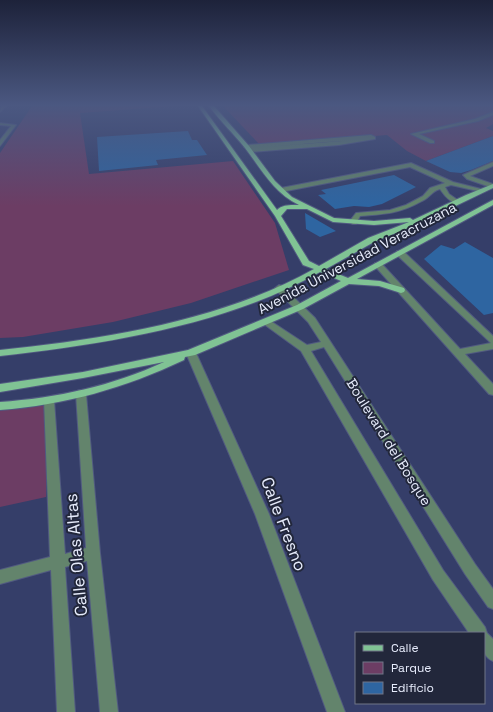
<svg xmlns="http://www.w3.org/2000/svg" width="493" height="712" font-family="'Space Grotesk',sans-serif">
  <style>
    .green { fill: #6c3d64 }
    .building { fill: #2e65a1 }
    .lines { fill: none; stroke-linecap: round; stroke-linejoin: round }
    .minor-casing { stroke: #515a81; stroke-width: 2 }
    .major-casing { stroke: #515a81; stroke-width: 2 }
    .minor { fill: #63846c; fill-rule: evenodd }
    .major { fill: #80c394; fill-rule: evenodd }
    .labels { text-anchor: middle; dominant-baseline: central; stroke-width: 4; stroke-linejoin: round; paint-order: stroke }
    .street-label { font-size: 14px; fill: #e7ecfc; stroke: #22273b }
    .near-street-label { font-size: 17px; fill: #e7ecfc; stroke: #22273b }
  </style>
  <rect width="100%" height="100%" fill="#353e69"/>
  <path class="green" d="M32,106H175L80,113L89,174L233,161L275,223L289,270L191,303L113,322L23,337L0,338V153Z
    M223,106H493V124L486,128L493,131V136L426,161L407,151L387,135L260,145Z
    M47,402L46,497L0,507V408Z"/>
  <path class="building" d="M188,131L192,140H197L207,155L156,160L158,165L99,171L97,137Z
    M493,136V161L471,170L461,173L450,172L426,161Z
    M394,175L416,187L382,204L369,207L354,206L335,209L318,195L326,194L321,190Z
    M305,213L336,231L320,237L306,229Z
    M465,242L493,258V313L484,315L424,259L441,245L454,249Z"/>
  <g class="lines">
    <defs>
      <path id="minor" d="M2,106H6L0,112Z
        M493,112V115L478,121L419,134L434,141V143H430L411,134L475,119Z
        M0,123L16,125L0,146V140L11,126L0,125Z
        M371,135L375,137V139L339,145L250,152L247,150L250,148L244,147L247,145ZM339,141L265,147L342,141Z
        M493,162V166L470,176L493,184V188L467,179L463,175Z
        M411,163L453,182L485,190L482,192L451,185L445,187L449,194L459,201V203C451,204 444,195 440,189C432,191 429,198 422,201C399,214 385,214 360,216L356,224H353L349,222L356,213L390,210L406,205L423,196L430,188L445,183L410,167L281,192L278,190L281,188Z
        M397,251H403L493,336V349L465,354L493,384V395L489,394L374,265L375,263H381L460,349L491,343L397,255Z
        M279,285L282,286L315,318L475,564L493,589V609L488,607L465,574L324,347L311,351L443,570L485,627L487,633L493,639V661C481,656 484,645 484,633H469L433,580L301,351L261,322L266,319L269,320L307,345L321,342L308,322L276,290L275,288Z
        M191,350L196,353L269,514L345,712H327L255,514L186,353Z
        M81,390L85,391L86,394L100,553L118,712H100L87,561L65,567L75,712H57L51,570L0,584V570L50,557L44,400L45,397H53L54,400L65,554L86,548L76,394L77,391Z"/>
      <path id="major" d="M198,106H202L277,210C283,204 292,205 299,205C274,193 262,170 245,148C234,134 220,121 209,106H214L249,146L275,181L292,197L334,218L374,221L410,218L413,220L466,195L493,184V188L418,224L374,242L326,269L348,278L491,201L493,200V205L357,279L380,281L404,288L405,290L404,292L401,293L379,286L349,284L303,309L195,355L185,357L184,360C125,388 65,405 0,410V402C57,398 112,386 164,362L83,378L0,392V384L83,372L188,350L297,305L341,281L320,272C227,325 106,344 0,356V350C104,339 221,321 314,269L303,265L275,216ZM287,209H307L333,222L374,225L409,222L368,238L319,266L309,261L281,216Z"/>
    </defs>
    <use href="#minor" class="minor-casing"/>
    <use href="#major" class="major-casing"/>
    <use href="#minor" class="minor"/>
    <use href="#major" class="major"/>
  </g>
  <linearGradient id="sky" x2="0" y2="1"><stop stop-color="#1d223a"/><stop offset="0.51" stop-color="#4b5881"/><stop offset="1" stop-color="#4b5881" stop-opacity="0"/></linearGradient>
  <rect width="493" height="206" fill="url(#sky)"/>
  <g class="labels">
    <g class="street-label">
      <text transform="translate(357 258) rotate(-28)">Avenida Universidad Veracruzana</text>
      <text transform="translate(389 442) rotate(58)">Boulevard del Bosque</text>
    </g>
    <g class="near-street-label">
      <text transform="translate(284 524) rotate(69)">Calle Fresno</text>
      <text transform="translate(76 555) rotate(-95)">Calle Olas Altas</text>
    </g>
  </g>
  <rect x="355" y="632" width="130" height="72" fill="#22273b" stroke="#717688"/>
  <rect x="363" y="645" width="20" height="6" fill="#80c394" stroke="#717688"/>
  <text x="391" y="652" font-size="12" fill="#e7ecfc">Calle</text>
  <rect x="363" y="662" width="20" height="12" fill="#6c3d64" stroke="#717688"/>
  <text x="391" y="672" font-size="12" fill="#e7ecfc">Parque</text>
  <rect x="363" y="682" width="20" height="12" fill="#2e65a1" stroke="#717688"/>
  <text x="391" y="692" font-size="12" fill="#e7ecfc">Edificio</text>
</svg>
